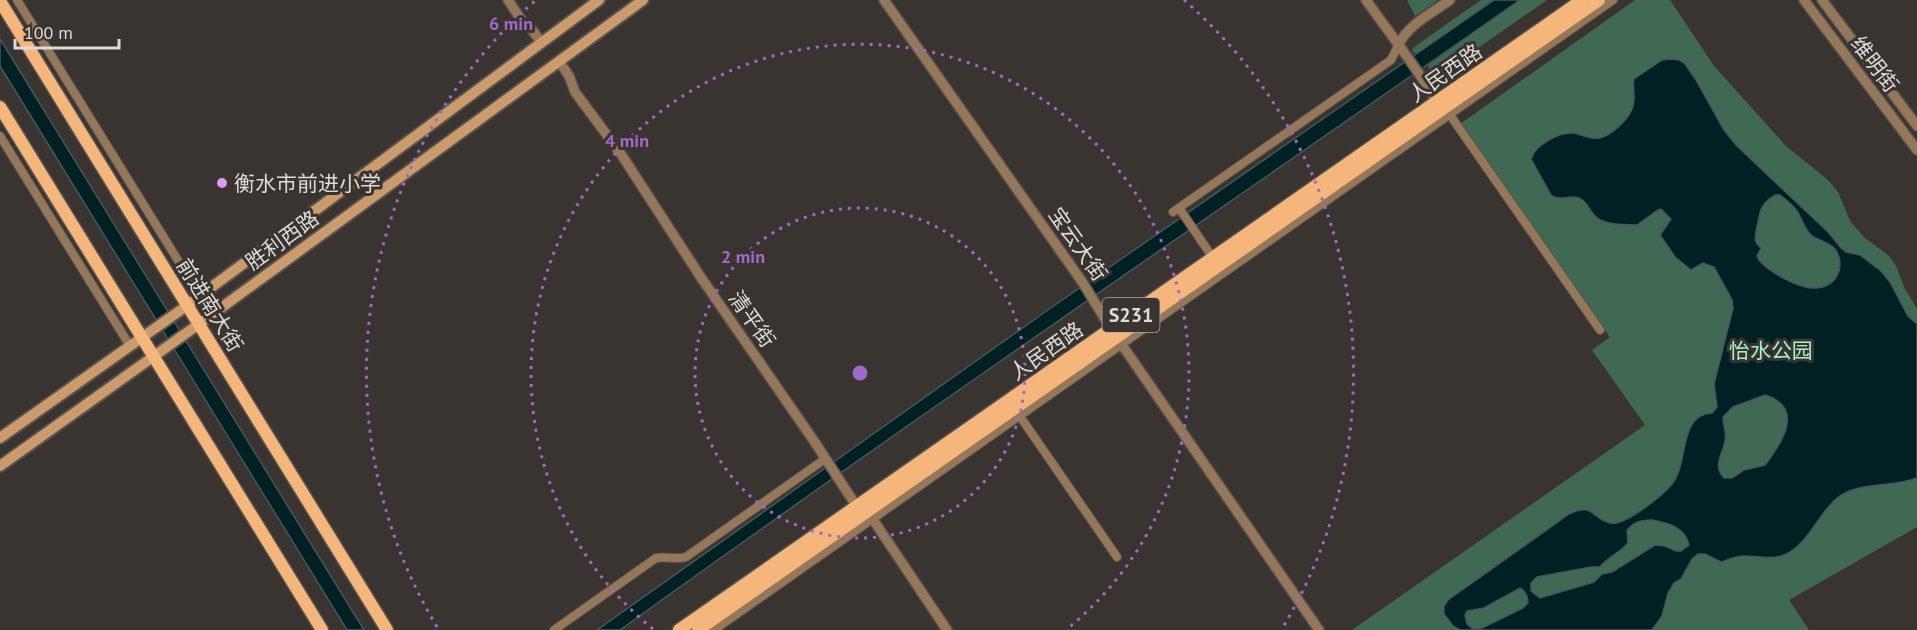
<svg xmlns="http://www.w3.org/2000/svg" width="1917" height="630" font-family="'PT Sans','Noto Sans SC',sans-serif">
  <style>
    .green { fill: #406953 }
    .water { fill: #002023; stroke: #43585a; stroke-width: 1.5; fill-rule: evenodd }
    .lines { fill: none; stroke-linecap: round; stroke-linejoin: round }
    .minor-casing { stroke: #58524e; stroke-width: 10 }
    .tertiary-casing { stroke: #58524e; stroke-width: 12 }
    .secondary-casing { stroke: #58524e; stroke-width: 14 }
    .primary-casing { stroke: #58524e; stroke-width: 15 }
    .minor { stroke: #95775a; stroke-width: 8 }
    .tertiary { stroke: #95775a; stroke-width: 9 }
    .secondary { stroke: #cb9b6c; stroke-width: 10 }
    .primary { stroke: #f4b67a; stroke-width: 12 }
    .ring { fill: none; stroke: #9e69c8; stroke-width: 3; stroke-dasharray: 3 6 }
    .poi-dot { fill: #dd99f3; stroke: #3a3430; stroke-width: 2 }
    .labels { text-anchor: middle; dominant-baseline: central; stroke-width: 6; stroke-linejoin: round; paint-order: stroke }
    .shield { fill: #3a3430; stroke: #aea9a6; stroke-width: 1.5 }
    .shield-label { font-size: 20px; font-weight: bold; fill: #dfdbd9 }
    .street-label { font-size: 21px; fill: #dfdbd9; stroke: #3a3430 }
    .poi-label { font-size: 21px; fill: #dfdbd9; stroke: #3a3430; text-anchor: start }
    .park-label { font-size: 21px; fill: #a6f1c8; stroke: #3a3430 }
    .centre { fill: #9e69c8; stroke: #3a3430; stroke-width: 3 }
    .ring-label { font-size: 18px; text-anchor: middle; font-weight: bold; fill: #9e69c8; stroke: #3a3430; stroke-width: 6; stroke-linejoin: round; paint-order: stroke }
  </style>
  <rect width="100%" height="100%" fill="#3a3430"/>
  <path class="green" d="M1407,0H1438L1415,16Z
    M1481,0H1494L1421,51L1414,53L1412,50L1414,47Z
    M1520,0H1547L1432,80L1428,65Z
    M1635,0H1670L1714,66L1786,146L1828,180L1838,192L1850,221L1865,238L1889,256L1896,266L1904,287L1917,309V527L1789,600L1809,630H1352L1645,425L1592,350L1610,337L1460,124Z"/>
  <path class="water" d="M1494,0H1520C1220,210 917,416 620,630H597L1045,312Z
    M0,39L364,630H347L0,66Z
    M1670,59L1679,60L1685,64L1696,80L1724,130L1736,145L1829,233L1841,248L1846,252L1860,255L1881,271L1890,282L1908,316L1917,324V478C1894,487 1868,482 1845,493C1819,507 1812,543 1784,555C1770,560 1758,556 1743,556C1736,556 1728,560 1721,562L1705,554H1698L1692,559L1681,579L1674,583L1668,593L1662,616L1652,630H1460L1453,626L1444,614V606L1448,600L1569,514C1593,502 1591,518 1610,523C1624,527 1663,495 1672,484C1689,464 1678,414 1712,413L1717,407L1714,384L1733,308L1732,300L1714,267L1703,263L1691,270L1675,257L1660,235L1671,219L1661,209L1658,210L1637,225C1624,224 1605,226 1595,216C1589,210 1587,201 1579,198C1569,194 1560,202 1551,195L1531,159C1535,145 1559,132 1573,133C1581,134 1591,140 1600,138C1612,135 1630,118 1633,106C1636,97 1632,88 1634,79L1662,60ZM1776,195H1780C1786,200 1793,205 1797,211C1802,219 1804,228 1811,235C1818,241 1828,241 1835,249C1847,266 1836,288 1815,288C1799,289 1769,272 1759,260L1757,256L1761,248C1753,241 1755,237 1757,227C1760,212 1760,203 1776,195ZM1765,395C1806,408 1781,444 1765,465L1744,470L1732,478H1724C1712,466 1723,454 1725,441C1727,433 1723,425 1723,417L1733,407ZM1652,520C1668,523 1685,527 1689,545L1681,551H1676L1665,546L1655,545L1612,572L1602,574L1594,582L1540,598L1531,591V583L1537,577L1591,567H1600C1609,556 1620,553 1628,543L1627,531C1632,522 1642,520 1652,520ZM1520,588C1525,591 1528,597 1528,603L1523,608L1482,628L1473,629L1467,624L1465,615L1467,611L1484,608Z"/>
  <g class="lines">
    <defs>
      <path id="minor" d="M17,0L200,296
        M1450,115L1600,330
        M0,136L130,346
        M1179,208L1213,258
        M1173,212L1391,60L1398,46
        M1017,412L1117,557
        M554,630L656,558C667,556 675,560 686,557L825,459
        M714,630L1613,0"/>
      <path id="tertiary" d="M508,0L522,21L533,31L541,42
        M884,0L1083,283L1111,329L1319,630
        M1366,0C1390,34 1416,66 1437,102
        M1804,0L1917,150
        M1822,0L1917,126
        M1398,46C1407,25 1432,13 1450,0
        M559,61L569,76L575,92L621,154L702,279L814,441L857,507
        M868,512L947,630"/>
      <path id="secondary" d="M0,438L178,312L599,0
        M0,466L199,324L643,0"/>
      <path id="primary" d="M0,1L387,630
        M0,107L322,630
        M679,630L1582,0
        M698,630L1599,0"/>
    </defs>
    <use href="#minor" class="minor-casing"/>
    <use href="#tertiary" class="tertiary-casing"/>
    <use href="#secondary" class="secondary-casing"/>
    <use href="#primary" class="primary-casing"/>
    <use href="#minor" class="minor"/>
    <use href="#tertiary" class="tertiary"/>
    <use href="#secondary" class="secondary"/>
    <use href="#primary" class="primary"/>
  </g>
  <g class="ring">
    <circle cx="860" cy="373" r="165"/>
    <path d="M653 629A329 329 0 1 1 1067 629"/>
    <path d="M437 627A494 494 0 0 1 536 0M1184 0A494 494 0 0 1 1283 627"/>
  </g>
  <circle class="poi-dot" cx="222" cy="183" r="6"/>
  <g class="labels">
    <rect class="shield" x="1102.5" y="298" width="57" height="34" rx="4.5"/>
    <g class="shield-label">
      <text x="1131" y="315">S231</text>
    </g>
    <g class="street-label">
      <text transform="translate(1875 64) rotate(53)">维明街</text>
      <text transform="translate(1445 73) rotate(-35)">人民西路</text>
      <text transform="translate(282 240) rotate(-36)">胜利西路</text>
      <text transform="translate(1078 244) rotate(55)">宝云大街</text>
      <text transform="translate(210 305) rotate(58)">前进南大街</text>
      <text transform="translate(752 319) rotate(55)">清平街</text>
      <text transform="translate(1046 351) rotate(-35)">人民西路</text>
    </g>
    <g class="poi-label">
      <text x="234" y="183">衡水市前进小学</text>
    </g>
    <g class="park-label">
      <text x="1771" y="350">怡水公园</text>
    </g>
  </g>
  <circle cx="860" cy="373" r="9" class="centre"/>
  <g class="ring-label">
    <text x="511" y="30">6 min</text>
    <text x="627" y="147">4 min</text>
    <text x="743" y="263">2 min</text>
  </g>
  <path d="M15 39v9h104v-9" fill="none" stroke="#dfdbd9" stroke-width="3"/>
  <text x="24" y="39" font-size="18" fill="#dfdbd9" stroke="#3a3430" stroke-width="4.5" paint-order="stroke">100 m</text>
</svg>
